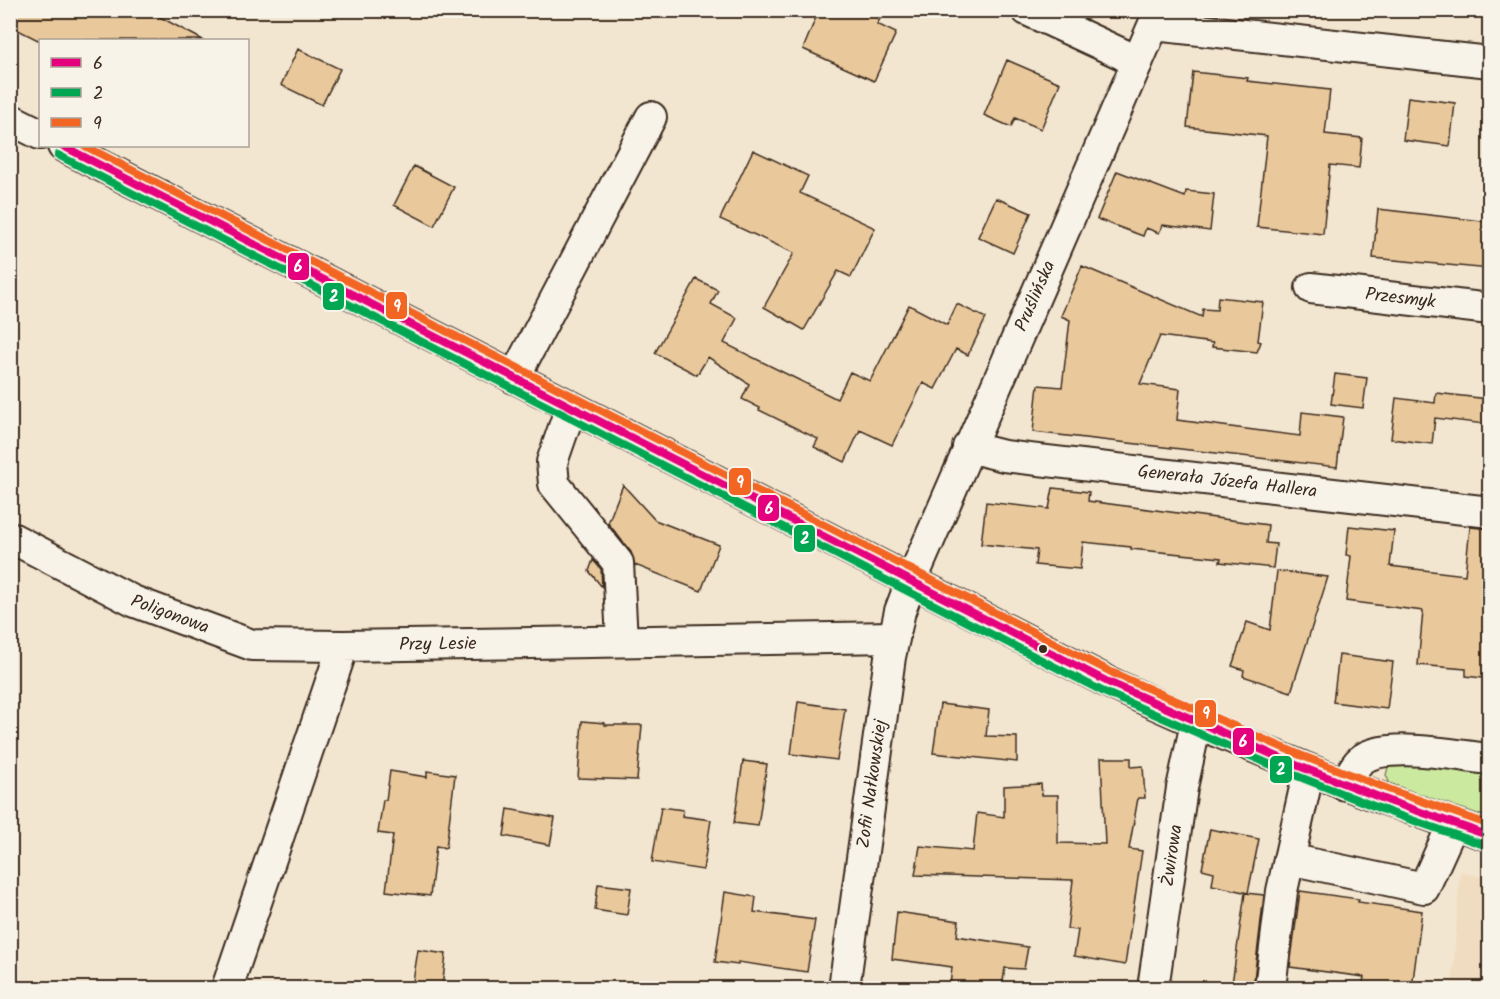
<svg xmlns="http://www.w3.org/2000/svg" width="1500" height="999" font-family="Kalam,sans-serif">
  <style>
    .built { fill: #f0ddc1 }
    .green { fill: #cce9a0; stroke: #848a5f; stroke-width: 1.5 }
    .building { fill: #e9c89b; stroke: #3b2a1e; stroke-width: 1.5 }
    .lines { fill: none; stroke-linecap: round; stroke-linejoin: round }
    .minor-casing { stroke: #3b2a1e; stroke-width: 34 }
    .minor { stroke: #f7f3e8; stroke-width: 30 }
    .bus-1-casing { stroke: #f7f3e8; stroke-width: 12 }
    .bus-2-casing { stroke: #f7f3e8; stroke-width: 12 }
    .bus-3-casing { stroke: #f7f3e8; stroke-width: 12 }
    .bus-1 { stroke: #e5007d; stroke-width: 8 }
    .bus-2 { stroke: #00a651; stroke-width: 8 }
    .bus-3 { stroke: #f26522; stroke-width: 8 }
    .bus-dot { fill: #3b2a1e; stroke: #f7f3e8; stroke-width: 2 }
    .labels { text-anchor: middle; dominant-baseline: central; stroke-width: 4.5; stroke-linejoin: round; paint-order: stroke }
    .street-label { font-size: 18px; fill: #3b2a1e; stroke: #f7f3e8 }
    .line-badge { stroke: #f7f3e8; stroke-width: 2 }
    .badge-label { font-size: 16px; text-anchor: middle; font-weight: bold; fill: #fff }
  </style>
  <rect width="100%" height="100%" fill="#f3e6d1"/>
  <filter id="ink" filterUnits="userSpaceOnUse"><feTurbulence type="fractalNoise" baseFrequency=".0167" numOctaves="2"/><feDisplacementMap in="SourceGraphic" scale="12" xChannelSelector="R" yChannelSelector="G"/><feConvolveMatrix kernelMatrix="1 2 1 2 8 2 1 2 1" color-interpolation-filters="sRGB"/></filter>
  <g filter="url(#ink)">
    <path class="built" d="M1460,871L1489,879V988H1452Z"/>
    <path class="green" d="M1397,762L1489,773V818L1390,784L1386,775L1388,767Z"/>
    <path class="building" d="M20,10H147L203,40H38L12,27Z
      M819,10H860L880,19L877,24L896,33L874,81L803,49Z
      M298,49L340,69L322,105L281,85Z
      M1007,60L1060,83L1041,129L1015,118L1011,127L984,115Z
      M1193,72L1248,78L1247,81L1330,90L1325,134L1362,138L1359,168L1330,165L1323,234L1257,227L1267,136L1187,127Z
      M1408,97L1455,103L1450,146L1403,140Z
      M753,150L808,176L800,193L875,228L851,277L838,271L804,330L764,307L794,253L720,219Z
      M414,166L454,187L434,226L394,205Z
      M1117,171L1185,197L1186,191L1214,194L1210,231L1163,225L1159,233L1146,228L1143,236L1097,219Z
      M996,198L1031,213L1013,253L978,237Z
      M1378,209L1490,222V269L1373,258Z
      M1082,266L1202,317L1203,309L1217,310L1218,297L1263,302L1258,341L1261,342L1257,352L1212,347L1213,343L1160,336L1140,384L1180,389L1177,420L1300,436L1302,412L1343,417L1337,467L1033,432L1038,385L1062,387L1070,320L1061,316Z
      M696,279L718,290L711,304L737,318L724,343L837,399L850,372L870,381L909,305L947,325L957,304L986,318L968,355L956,349L935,389L923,383L892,445L860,430L845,462L814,447L818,439L759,410L760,408L742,399L749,384L708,357L697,375L655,353Z
      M1335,374L1367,378L1363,408L1331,404Z
      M1436,393L1488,399L1485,424L1435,418L1432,444L1391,439L1396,398L1435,403Z
      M623,485L655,520L719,545L701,591L635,565L631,552L608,523Z
      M1053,488L1089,492L1088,501L1268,525L1266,543L1276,544L1273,568L1220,562L1221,558L1131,549V547L1083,542L1080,569L1035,565L1037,550L981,544L986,502L1049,509Z
      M1349,526L1394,531L1390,566L1465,575L1470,527L1490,529V679L1466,676V669L1418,665L1423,611L1346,601L1351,556L1346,555Z
      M593,560L601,569L602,587L589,571Z
      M1277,571L1328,577L1291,692L1243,676L1244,670L1232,666L1247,622L1270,630Z
      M1339,655L1393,662L1387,709L1333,702Z
      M798,702L845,709L837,760L791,754Z
      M940,704L989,710L986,736L1017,737V762L933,753Z
      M582,721L605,723V725H642L637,780L578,778Z
      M1101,758H1131V767L1143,766L1145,798H1138L1129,849L1142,851L1125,965L1074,956L1078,930L1067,929L1073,880L915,875L920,846L973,851L977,813L1004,817V786L1041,784L1042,795H1058V843L1105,844Z
      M743,761L767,764L758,826L734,823Z
      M390,771L427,777V771L455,775L446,848L436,846L430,896L386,891L393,835L378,833L383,800H386Z
      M661,807L683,810L682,816L711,820L703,870L652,862Z
      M508,809L555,818L550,845L504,836Z
      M1210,829L1259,839L1248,893L1212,885L1214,872L1202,869Z
      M598,884L631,888L627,915L595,910Z
      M1300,891L1359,899L1358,902L1422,911L1412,988H1362L1364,977L1290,967Z
      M725,892L756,897L754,912L815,920L807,972L738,962V965L715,962Z
      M1245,893L1264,895L1253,988L1232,984Z
      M897,912L959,921L957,936L1028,947L1024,969L1005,968L1002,988L950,986L952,967L892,959Z
      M418,950L446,954L442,988H412Z"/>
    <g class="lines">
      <defs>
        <g id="minor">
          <path d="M1027,10L1122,54L1137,63"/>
          <path d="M1154,25L1490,62"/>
          <path d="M10,119L40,134"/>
          <path d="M63,146L1108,682C1232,740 1359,793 1490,836"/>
          <path id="s1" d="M1311,288L1490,309"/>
          <path d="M514,378L651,117"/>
          <path d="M571,407L552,462L554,484L618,563L622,641"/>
          <path id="s2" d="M968,447L1004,456L1490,512"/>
          <path id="s3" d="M10,537L133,601L252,645L343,646"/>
          <path d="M1345,785C1349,778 1354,766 1360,761C1383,740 1459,756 1490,759"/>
          <path d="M1289,859L1424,888L1453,824"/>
          <path id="s4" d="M227,988L343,646L894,637"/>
          <path id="s5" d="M844,988L890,657L900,611L911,582L1160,10"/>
          <path id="s6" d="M1153,988L1182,788L1196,723"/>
          <path d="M1270,988L1282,891L1309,770"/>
        </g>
      </defs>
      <use href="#minor" class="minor-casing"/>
      <use href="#minor" class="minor"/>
      <defs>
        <path id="bus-1" d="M63,146L1108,682L1296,765L1392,802L1490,836"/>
        <path id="bus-2" d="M58,155L1104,692L1292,774L1389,812L1487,846"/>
        <path id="bus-3" d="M85,146L1113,673L1300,755L1396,792L1490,825"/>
      </defs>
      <use href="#bus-1" class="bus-1-casing"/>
      <use href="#bus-2" class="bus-2-casing"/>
      <use href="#bus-3" class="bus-3-casing"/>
      <use href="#bus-1" class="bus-1"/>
      <use href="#bus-2" class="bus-2"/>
      <use href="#bus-3" class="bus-3"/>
    </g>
  </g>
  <circle class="bus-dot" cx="1043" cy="649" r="5"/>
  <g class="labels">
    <g class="street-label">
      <text stroke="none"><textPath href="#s5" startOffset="724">Pruślińska</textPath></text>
      <text stroke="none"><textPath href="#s1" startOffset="90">Przesmyk</textPath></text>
      <text stroke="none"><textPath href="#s2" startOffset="262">Generała Józefa Hallera</textPath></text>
      <text stroke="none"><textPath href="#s3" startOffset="178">Poligonowa</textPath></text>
      <text stroke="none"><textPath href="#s4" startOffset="456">Przy Lesie</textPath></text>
      <text stroke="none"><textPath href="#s5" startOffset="206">Zofii Nałkowskiej</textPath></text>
      <text stroke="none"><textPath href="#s6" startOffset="134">Żwirowa</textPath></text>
    </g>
  </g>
  <g class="line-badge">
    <rect x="287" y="252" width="23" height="29" rx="6" fill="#e5007d"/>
    <rect x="322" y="282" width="23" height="29" rx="6" fill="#00a651"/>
    <rect x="385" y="291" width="23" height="29" rx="6" fill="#f26522"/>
    <rect x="728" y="467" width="24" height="29" rx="6" fill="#f26522"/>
    <rect x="757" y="494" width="23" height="28" rx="6" fill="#e5007d"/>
    <rect x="793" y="524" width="23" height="29" rx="6" fill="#00a651"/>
    <rect x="1194" y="699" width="23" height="29" rx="6" fill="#f26522"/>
    <rect x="1232" y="727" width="23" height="29" rx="6" fill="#e5007d"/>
    <rect x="1269" y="755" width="24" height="29" rx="6" fill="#00a651"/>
  </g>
  <g class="badge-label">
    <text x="298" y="272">6</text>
    <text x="334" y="302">2</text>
    <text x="397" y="312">9</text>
    <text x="740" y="488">9</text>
    <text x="769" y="514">6</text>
    <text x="805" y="544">2</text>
    <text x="1206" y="719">9</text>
    <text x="1243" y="747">6</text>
    <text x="1281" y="775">2</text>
  </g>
  <rect width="1500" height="999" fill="none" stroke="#f7f3e8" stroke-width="36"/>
  <rect x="18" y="18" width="1464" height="963" fill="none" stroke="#3b2a1e" stroke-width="2" filter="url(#ink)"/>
  <rect x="39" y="39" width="210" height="108" fill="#f7f3e8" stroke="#aca397" stroke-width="1.5"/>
  <rect x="51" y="58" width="30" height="9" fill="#e5007d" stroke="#aca397" stroke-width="1.5"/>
  <text x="93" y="69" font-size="18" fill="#3b2a1e">6</text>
  <rect x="51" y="88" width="30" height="9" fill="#00a651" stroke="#aca397" stroke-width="1.5"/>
  <text x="93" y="99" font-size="18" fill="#3b2a1e">2</text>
  <rect x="51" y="118" width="30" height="9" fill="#f26522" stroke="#aca397" stroke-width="1.5"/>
  <text x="93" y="129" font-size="18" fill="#3b2a1e">9</text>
</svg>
